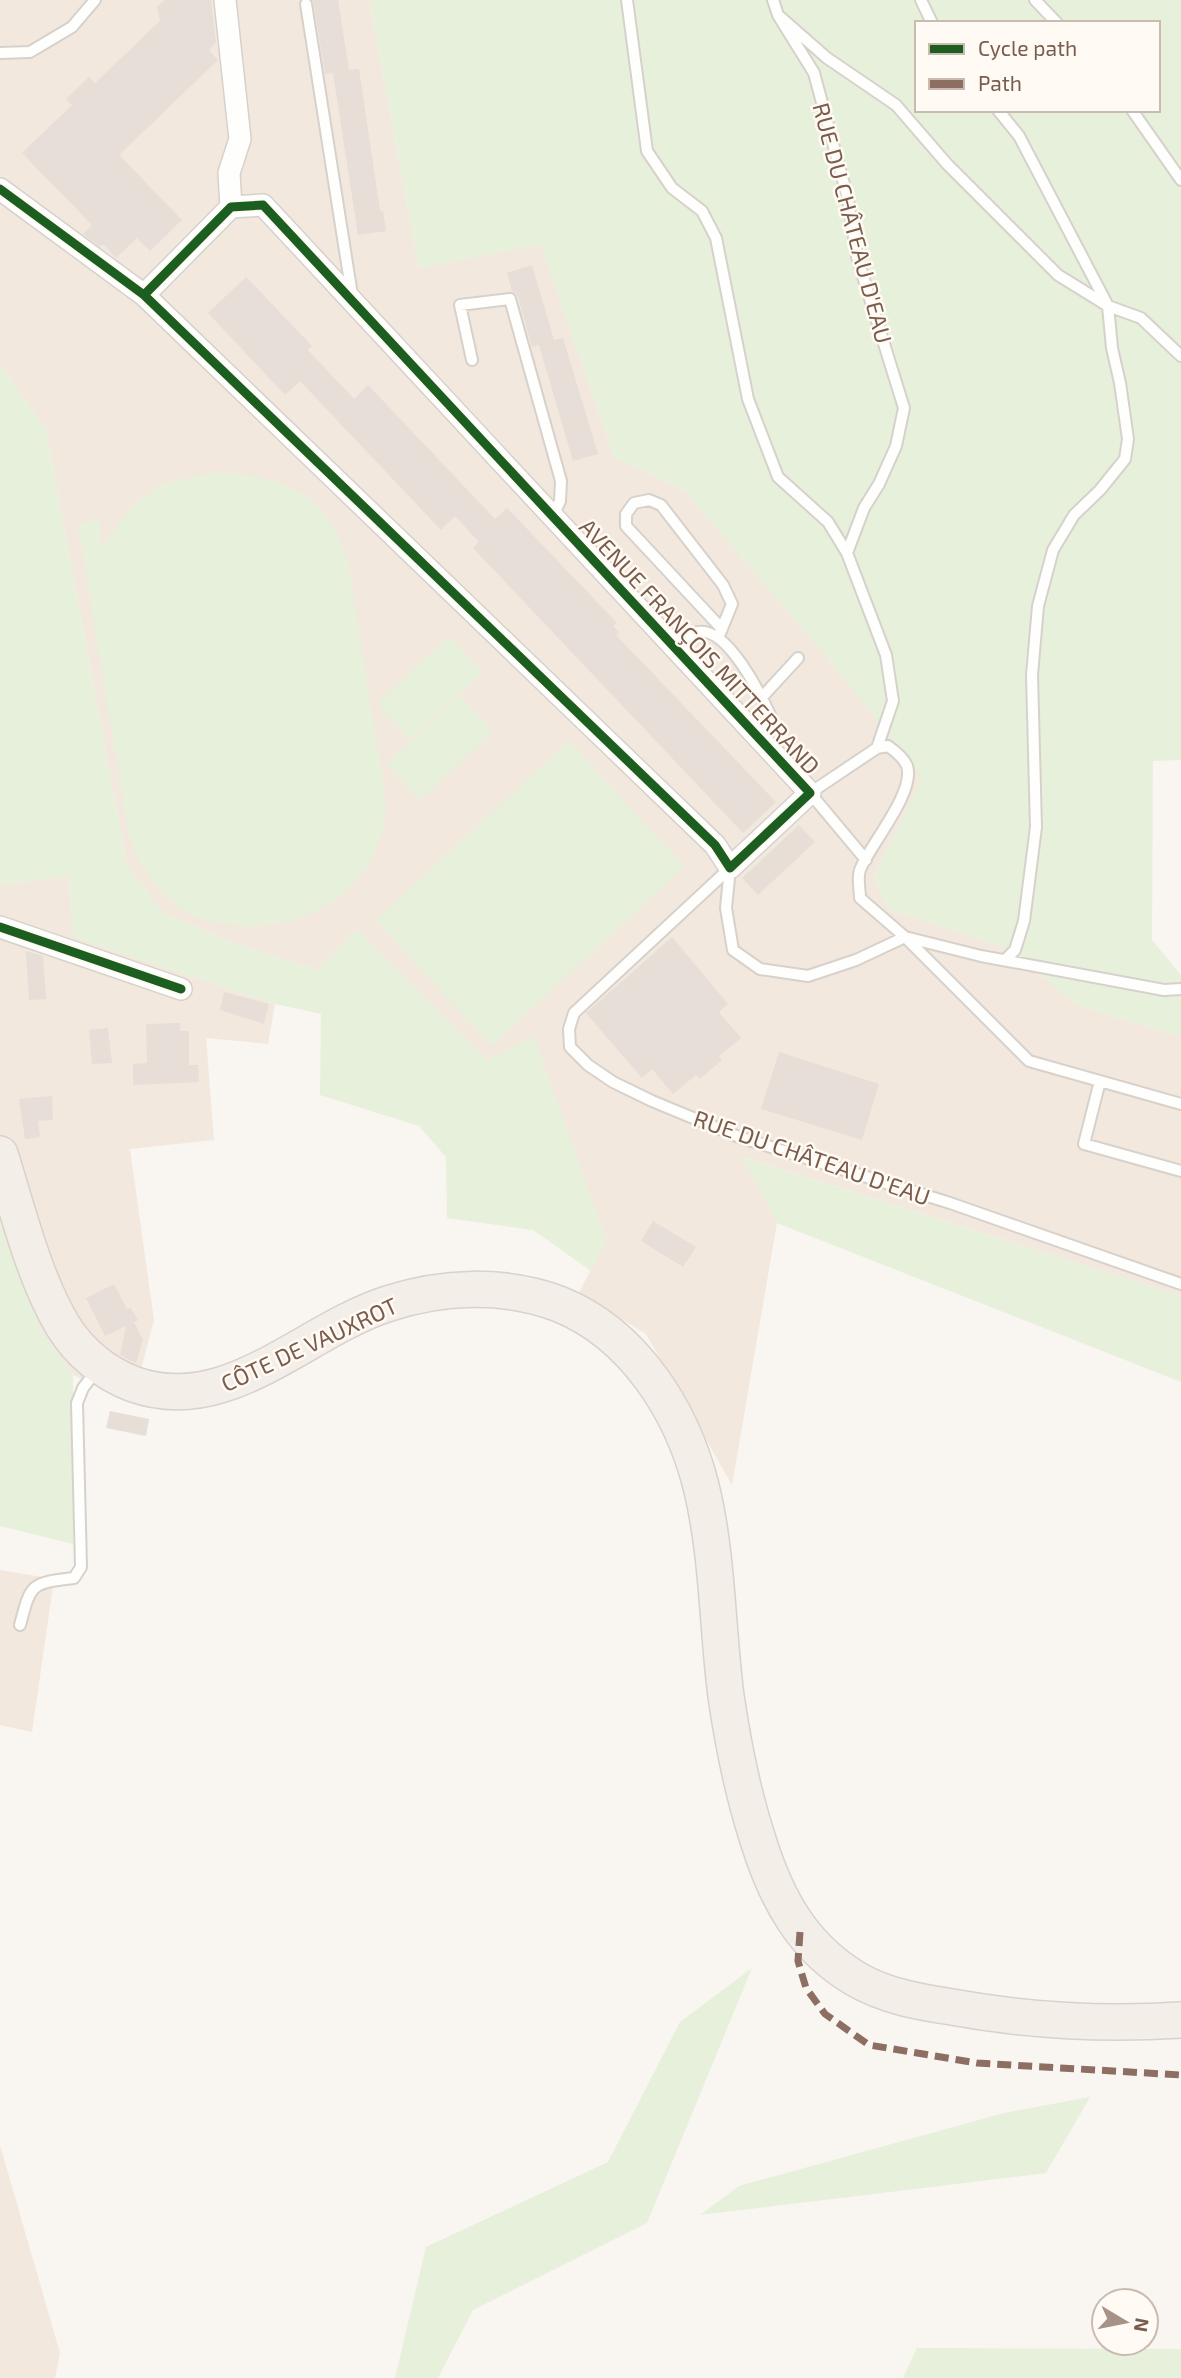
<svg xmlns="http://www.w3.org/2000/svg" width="1181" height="2378" font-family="'Exo 2',sans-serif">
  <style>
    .residential { fill: #f2e8de }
    .green { fill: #e7f0db; fill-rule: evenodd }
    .building { fill: #e6ded7 }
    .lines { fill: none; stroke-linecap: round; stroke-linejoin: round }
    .lane-casing { stroke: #d7d1cb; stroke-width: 14 }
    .street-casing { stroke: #d7d1cb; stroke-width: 24 }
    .primary-casing { stroke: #dad1cc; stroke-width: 38 }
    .lane { stroke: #fefefd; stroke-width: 10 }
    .street { stroke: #fefefd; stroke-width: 21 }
    .primary { stroke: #f3eee8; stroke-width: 35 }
    .quiet { stroke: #8d6e63; stroke-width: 7; stroke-dasharray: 14 7; stroke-linecap: butt }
    .cycleway-casing { stroke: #fffaf3; stroke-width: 13 }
    .cycleway { stroke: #1b5e20; stroke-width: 9 }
    .labels { text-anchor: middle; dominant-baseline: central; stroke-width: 5; stroke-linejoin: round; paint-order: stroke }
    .street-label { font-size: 23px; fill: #7a5c4d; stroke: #fffaf3 }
  </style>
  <rect width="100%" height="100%" fill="#f9f5f0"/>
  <path class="residential" d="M0,0H369L419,268L541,244L614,457L685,491L826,656L923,777L874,877L888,909L1005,947L1079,1006L1181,1036V1296L743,1157L777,1223L732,1485L646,1334L579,1293L606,1240L533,1037L488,1062L358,930L318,970L238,945L162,912L127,866L46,430L0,365Z
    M68,876L74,937L275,1004L268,1044L206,1038L214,1140L130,1149L154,1320L132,1403L73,1375L39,1327L0,1207V885Z
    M0,1570L54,1579L32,1732L0,1725Z
    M0,2145L60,2353L55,2378H0Z"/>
  <path class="green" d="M369,0H1181V760L1153,761L1152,940L1181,975V1036L1079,1006L1005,947L888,909L874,877L922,777L826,656L685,491L614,457L541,245L419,268ZM917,23H1158V110H917Z
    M0,365L46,430L127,866L162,912L238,945L318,970L357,929L488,1061L534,1036L606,1240L591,1271L533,1230L447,1218L446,1157L419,1126L320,1095L321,1014L275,1004L74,937L68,876L0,885Z
    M218,472C286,478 325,491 348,561C357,618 366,676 375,734C380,762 390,802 383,829C366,898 295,936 227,924C218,922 208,922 200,919C165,905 142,870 129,837L78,524L99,519L102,547L134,504L162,484Z
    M449,636L483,672L410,740L377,703Z
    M460,696L493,732L420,800L387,764Z
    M569,741L685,867L491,1046L376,920Z
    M742,1157L1181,1296V1382L777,1223Z
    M0,1207L39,1327L73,1375V1544L0,1526Z
    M752,1968L647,2223L473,2310L438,2378H395L426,2247L608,2162L680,2022Z
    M1090,2097L1046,2173L700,2215L739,2186L1004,2113Z
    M917,2348L1181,2349V2378H903Z"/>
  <path class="building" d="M165,0H211L216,42L209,50L218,60L119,155L182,220L150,251L137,238L116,258L103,244L100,247L83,234L92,225L22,153L72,105L66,99L89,77L95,83L160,21L157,7Z
    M313,0H338L349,70L359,69L380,211H383L386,231L358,235L333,73L325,74Z
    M532,265L554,340L563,338L598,454L573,461L539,345L532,347L518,297L512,291L507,273Z
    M246,277L312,346L308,350L354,399L368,385L495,519L507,508L617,623L613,626L619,632L616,635L776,802L743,833L473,548L479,542L455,516L441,530L300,381L285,395L208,313Z
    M799,825L815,842L758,895L742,878Z
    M672,937L728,1004L719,1012L741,1038L719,1056L722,1060L700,1079L696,1075L673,1094L652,1069L642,1078L586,1013Z
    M26,951L43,956L46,999L29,1000Z
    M224,992L269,1004L264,1024L220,1010Z
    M180,1023V1031H189V1065H198L199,1082L133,1085V1064L147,1063L146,1024Z
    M108,1028L112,1063L92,1064L89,1030Z
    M779,1052L879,1084L862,1140L761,1109Z
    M52,1096L53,1120L38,1121L40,1137L25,1139L19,1099Z
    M653,1221L696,1247L683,1267L641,1241Z
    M114,1284L127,1309L131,1308L138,1320L134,1322L143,1340L136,1363L120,1355L126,1326L105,1336L86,1298Z
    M110,1411L149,1419L146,1436L106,1428Z"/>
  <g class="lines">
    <defs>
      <path id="lane" d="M627,0L647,151L672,188L702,211L716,238L748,399L778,477L828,522L847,553L886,655L893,701L877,748
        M773,0L778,15L827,58L896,105L947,164L1058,275L1108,306L1141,318L1181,356
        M921,0L932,23
        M1035,0L1057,23
        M306,4L352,295
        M778,15L814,73L848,199L857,257L904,408L896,446L879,484L864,508L847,553
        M0,53L30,52L72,27L95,0
        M998,110L1019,136L1108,306L1112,348L1120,383L1128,439L1125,459L1100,490L1074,515L1053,550L1038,606L1032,675L1036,827L1024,921L1015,950L1005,960
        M1132,110L1181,180
        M472,360L460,305L510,299L561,481L560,501L553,516
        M718,638L732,604L723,585L661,505L649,500L634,503L626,514V526L722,629
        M673,645C680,641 690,633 698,632C727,626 761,695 771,717L762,741
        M762,697L798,658
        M866,860L810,793L877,748L888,746C895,751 904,758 907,766C916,792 869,846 860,870C857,878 860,889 860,898L905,937L1029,1061L1181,1104
        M730,868L574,1013L569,1029L570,1047L588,1065L613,1082L652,1101L739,1137L950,1203L1181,1284
        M730,868L726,908L733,950L760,969L808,976L856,960L905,937L981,956L1164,990L1181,989
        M1100,1081L1084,1144L1181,1171
        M20,1625C31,1583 31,1583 74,1578L81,1567L77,1403L83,1388L96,1371"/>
      <path id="street" d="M225,0L240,139L229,173L231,207
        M0,189L144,295L715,845L730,868L810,793L263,205L231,207L144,295
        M0,927L181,989"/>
      <path id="primary" d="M0,1154C17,1208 34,1278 63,1326C79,1352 104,1373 133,1384C227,1418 302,1332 387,1304C441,1286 505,1283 559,1304C634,1334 682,1411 701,1486C718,1555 717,1627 726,1696C733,1744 743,1794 758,1840C776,1898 802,1947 856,1979C885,1996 919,2002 952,2007C1029,2021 1103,2025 1181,2020"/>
    </defs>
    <use href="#lane" class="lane-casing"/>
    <use href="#street" class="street-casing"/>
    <use href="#primary" class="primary-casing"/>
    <use href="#lane" class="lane"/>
    <use href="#street" class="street"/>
    <use href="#primary" class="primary"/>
    <path class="quiet" d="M800,1932L798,1961L806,1988L825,2014L869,2045L977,2063L1181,2075"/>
    <defs>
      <path id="cycleway" d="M0,189L144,295L715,845L730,868L810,793L263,205L231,207L144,295
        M0,927L181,989"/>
    </defs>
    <use href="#cycleway" class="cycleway-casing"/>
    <use href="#cycleway" class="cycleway"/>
  </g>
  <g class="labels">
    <g class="street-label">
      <text transform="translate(853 223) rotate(75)">RUE DU CHÂTEAU D'EAU</text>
      <text transform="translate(700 646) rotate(47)">AVENUE FRANÇOIS MITTERRAND</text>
      <text transform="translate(812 1157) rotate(19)">RUE DU CHÂTEAU D'EAU</text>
      <text transform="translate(309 1344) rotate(-25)">CÔTE DE VAUXROT</text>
    </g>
  </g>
  <rect x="915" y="21" width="245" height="91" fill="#fffaf3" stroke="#cabbb1" stroke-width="2"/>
  <rect x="929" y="44" width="35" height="10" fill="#1b5e20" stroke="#cabbb1" stroke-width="2"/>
  <text x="978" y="56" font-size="21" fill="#7a5c4d">Cycle path</text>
  <rect x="929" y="79" width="35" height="10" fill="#8d6e63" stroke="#cabbb1" stroke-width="2"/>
  <text x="978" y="91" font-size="21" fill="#7a5c4d">Path</text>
  <g transform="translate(1125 2322) rotate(100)"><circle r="33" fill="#fffaf3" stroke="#cabbb1" stroke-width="2"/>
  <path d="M0-5L12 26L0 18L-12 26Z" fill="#a69286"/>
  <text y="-10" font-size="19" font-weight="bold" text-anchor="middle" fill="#7a5c4d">N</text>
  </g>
</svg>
